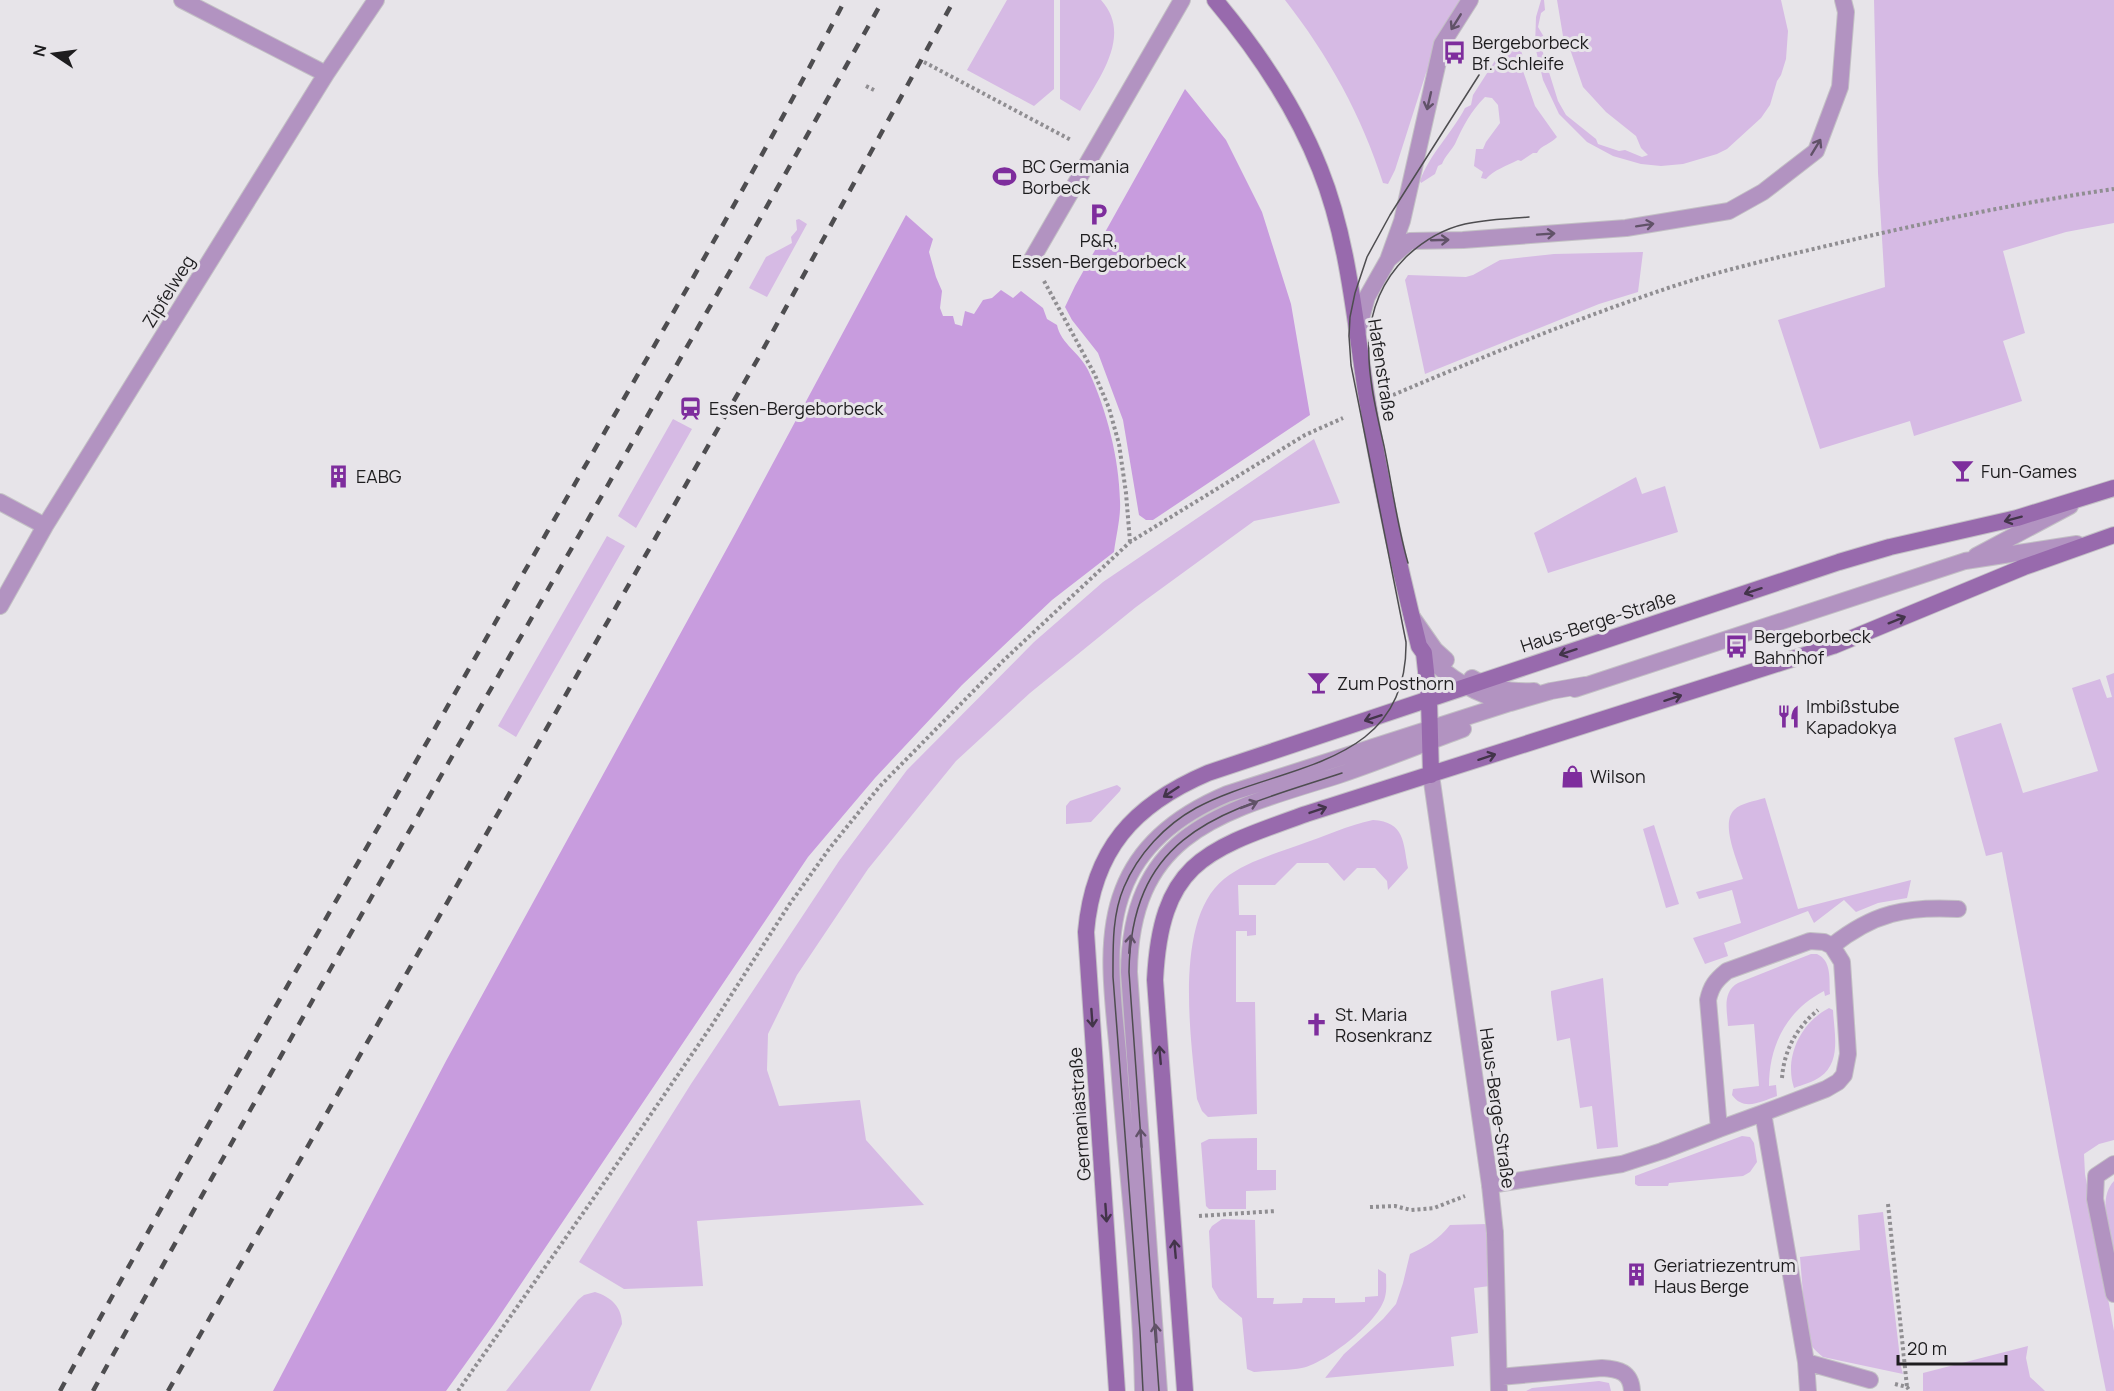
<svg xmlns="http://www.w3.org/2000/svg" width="2114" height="1391" font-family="Manrope,sans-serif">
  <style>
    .green { fill: #d6bae4 }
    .forest { fill: #c89cde }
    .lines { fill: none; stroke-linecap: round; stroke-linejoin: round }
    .service-casing { stroke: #c3c0c5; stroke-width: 18 }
    .minor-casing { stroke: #c3c0c5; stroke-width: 18 }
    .secondary-casing { stroke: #c3c0c5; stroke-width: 18 }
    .path { stroke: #908e92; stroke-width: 4; stroke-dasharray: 3 3; stroke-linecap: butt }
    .service { stroke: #b293c1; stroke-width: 16 }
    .minor { stroke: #b293c1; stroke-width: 16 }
    .secondary { stroke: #986aad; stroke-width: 16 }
    .tram { stroke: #4e4d50; stroke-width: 1.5 }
    .rail { stroke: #4e4d50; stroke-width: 4.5; stroke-dasharray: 10 10; stroke-linecap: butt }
    .oneway { stroke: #615268 }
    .oneway2 { stroke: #43344a }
    .labels { text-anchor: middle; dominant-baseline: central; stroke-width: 6; stroke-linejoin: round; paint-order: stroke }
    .poi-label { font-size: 18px; fill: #1e1d1f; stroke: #e7e4e9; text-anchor: start }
    .street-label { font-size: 18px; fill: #1e1d1f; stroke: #e7e4e9 }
  </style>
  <rect width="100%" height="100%" fill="#e7e4e9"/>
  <path class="green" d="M1007,0H1054V89L1034,106L967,70Z
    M1060,0H1101C1133,35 1099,78 1080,111L1060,99Z
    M1285,0H1467L1426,73L1395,170L1388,184L1383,183C1362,116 1328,55 1285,0Z
    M1541,0H1544L1545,10L1541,13L1538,27L1544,37L1543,53L1558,101L1566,115L1596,139L1598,144L1619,151L1625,150L1642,157L1648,155L1641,148L1636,136L1606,112L1583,87L1571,52L1563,36L1557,0H1781L1788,31L1786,59L1781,75L1777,81L1770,105L1761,118L1727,149L1717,154L1683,164L1661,166L1641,164L1613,156L1587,142L1559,114L1543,80L1535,46L1536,17Z
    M1874,0H2114V223L2066,232L2003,251L2025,333L2003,341L2022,401L1914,436L1910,421L1820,449L1778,320L1885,287L1878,173Z
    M1512,38L1519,44L1524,60L1522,68L1535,106L1557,137C1551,144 1541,145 1537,153H1533L1521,161L1518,160C1506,166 1494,170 1486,179L1481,178L1483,172L1474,166L1476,149H1483L1486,142L1500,123L1498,105L1492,98L1485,97C1471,111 1463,126 1455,144C1451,151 1445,156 1442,164L1438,166L1435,174L1421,183L1420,181C1429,155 1452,133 1465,108L1471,105L1473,95L1505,45Z
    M799,219L807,224L767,297L749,288L766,257L792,243L791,237L797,230L796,220Z
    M1643,252L1638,292L1599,304L1425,374L1405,280L1408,275L1466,277L1473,275L1500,260L1554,254Z
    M673,419L692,429L636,528L618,516Z
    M1314,439L1340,503L1254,521L1136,607L1030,693L956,761L868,869L797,975L768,1034L767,1070L779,1106L860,1100L866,1140L924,1205L697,1221L703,1286L624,1289L579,1262L691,1084L839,861L907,770L1034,642L1103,582Z
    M1636,477L1642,494L1665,486L1678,532L1548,573L1534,533Z
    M607,536L625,546L516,737L498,726Z
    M2114,673V1140L2099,1144L2084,1154L2085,1174L2114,1331V1391H2106L2059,1157L2002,852L1986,856L1954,738L2001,723L2023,793L2098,771L2072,688L2100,679L2107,698L2112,697L2106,676Z
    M1117,785L1121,788L1120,791L1091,822L1066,824V806L1070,801Z
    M1765,798L1798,909L1911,880L1907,898L1878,903L1856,912L1844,900L1814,923L1808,911L1724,943L1728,956L1705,964L1693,938L1741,923L1732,890L1699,899L1696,892L1743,879C1738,862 1720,824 1734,810C1741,803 1755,801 1765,798Z
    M1373,820C1405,822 1403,842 1408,868L1388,890L1387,881L1375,868H1357L1344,881L1328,863H1297L1275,885H1238L1239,915H1256V935L1247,936V931H1236V1002H1255L1257,1114L1208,1117L1202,1111L1197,1099C1191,1040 1173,920 1224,879C1245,862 1274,854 1299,845C1323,837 1348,825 1373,820Z
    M1654,825L1679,904L1666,908L1643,829Z
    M1811,954H1817C1832,961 1829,979 1830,994L1825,996L1824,991C1787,1010 1769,1045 1769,1086L1776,1085L1777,1096C1762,1101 1744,1112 1732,1095L1733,1089L1759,1086L1754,1024L1728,1026C1727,1010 1722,992 1738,983Z
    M1603,978L1618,1147L1597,1149L1592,1106L1580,1108L1570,1038L1557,1041L1551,995V991Z
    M1829,1008L1833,1010C1834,1032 1842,1062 1820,1077C1813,1082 1802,1085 1794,1088C1784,1058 1800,1023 1829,1008Z
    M1742,1136L1750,1137L1754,1143L1757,1162L1750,1172L1743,1176L1669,1183L1668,1186H1638L1635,1184V1176Z
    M1257,1138V1170H1276V1190L1246,1191V1209H1209L1206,1206L1201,1143L1209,1139Z
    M2114,1181V1252C2110,1230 2097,1199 2114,1181Z
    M1883,1212L1901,1367L1903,1374L1823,1357C1813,1349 1808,1343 1806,1331L1800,1257L1860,1250L1858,1215Z
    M1222,1219L1255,1220L1257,1298H1274L1273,1304L1302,1303L1303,1298H1335V1303L1365,1302V1297L1378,1296V1269L1386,1274C1386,1281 1387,1290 1385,1297C1379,1322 1329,1360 1306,1367C1290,1371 1270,1370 1254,1372L1247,1369L1242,1318L1219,1299L1212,1287L1209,1231L1212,1226Z
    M1487,1224L1490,1286L1474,1288L1478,1333L1451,1337L1454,1366L1325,1378L1344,1354L1383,1319L1396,1304L1403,1283L1410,1254C1426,1247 1439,1239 1450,1225Z
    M595,1292C611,1297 622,1307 622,1324L590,1391H506L578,1300L584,1295Z
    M2028,1346L2026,1358L2030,1377L2045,1391H1923V1373Z
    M1599,1381L1609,1383L1611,1391H1526L1532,1388Z"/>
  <path class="forest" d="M1185,89L1226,140L1262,212L1291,304L1310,415L1153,520H1146L1139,515L1123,420L1098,353L1072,320L1065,307L1075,286Z
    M906,215L933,239L929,252L936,277L942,291L940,308L943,316H953L955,324L962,326L965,311L974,314L983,300L992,298L1001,290L1013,298L1021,291L1043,308L1047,319L1057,325C1061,344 1080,353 1088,370C1107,410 1119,458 1120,501C1121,517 1116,536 1114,552L1052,600L962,685L875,778L808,857L494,1324L446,1391H273L446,1061L736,532Z"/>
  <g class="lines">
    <defs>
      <path id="service" d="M1388,260L1410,241L1463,240L1626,228L1729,211L1763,192L1816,151L1840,87L1846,12L1843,0
        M1357,334L1367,297L1388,260L1402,221L1442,44L1470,0
        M1976,556L2070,506
        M1412,617L1435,650L1446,660
        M1424,653C1448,678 1476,695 1510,703
        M1472,678C1490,689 1513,692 1534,691
        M1575,689L1965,561L2077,544
        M1719,1129L1763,1113
        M2114,1164L2096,1176L2095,1199L2114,1294
        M1490,1185L1622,1164L1662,1151L1719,1129L1708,1000C1711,986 1716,980 1727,971L1810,941L1824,942L1832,946C1873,913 1907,906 1958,909
        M1495,1233L1499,1391
        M1806,1362L1870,1380
        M1499,1377L1602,1368C1619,1369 1631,1372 1632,1391
        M1143,1391C1141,1282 1127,1174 1119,1065C1115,1009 1102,944 1123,890C1141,842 1182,813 1227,794L1510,703L1551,691L1585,685
        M1159,1391L1129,972C1131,829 1225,811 1339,775C1381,761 1422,744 1463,729
        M1808,1391L1806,1362L1763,1113L1826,1089L1838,1082L1844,1075L1848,1054L1842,962L1832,946"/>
      <path id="minor" d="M182,0L326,74
        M1032,259L1182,0
        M0,502L45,526
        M0,606L45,526L326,74L376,0
        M1431,775L1490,1185L1495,1233"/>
      <path id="secondary" d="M1215,0C1257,50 1296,108 1320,169C1350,244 1355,327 1368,405C1381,486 1399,566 1419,646L1424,653L1429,699L1431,775
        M1117,1391L1086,932C1093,850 1133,805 1208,773L1839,562L1890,547L2017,518L2114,488
        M1185,1391L1155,980C1161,862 1205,850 1306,814L1833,646L2024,567L2114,535"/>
    </defs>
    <use href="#service" class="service-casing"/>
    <use href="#minor" class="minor-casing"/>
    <use href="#secondary" class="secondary-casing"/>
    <path class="path" d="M924,62L1071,140
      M866,86L874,90
      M1044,281L1095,375L1109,408L1119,444L1126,493L1130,542
      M1393,395C1482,357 1576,319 1668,288C1725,269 1784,256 1843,242C1933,221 2023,202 2114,189
      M1782,1078C1784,1050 1797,1027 1818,1010
      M1888,1204L1907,1387
      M1370,1207L1395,1206L1411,1210L1434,1208L1465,1196
      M1199,1216L1276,1211
      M1895,1384L1907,1387L1910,1391
      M458,1391L593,1199L712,1025L789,905L829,849L880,786L1004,660L1130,542L1305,435L1343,418"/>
    <use href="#service" class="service"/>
    <use href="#minor" class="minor"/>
    <use href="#secondary" class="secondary"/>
    <path class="tram" d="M1408,563C1397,525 1392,485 1384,446C1369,379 1351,312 1406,257C1423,241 1443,229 1465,224C1486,219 1508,219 1529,217
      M1143,1391L1140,1331L1113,977C1113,947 1112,915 1124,887C1138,854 1165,825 1196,808C1279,763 1408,770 1406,642L1351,365L1349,336L1350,317L1355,293L1367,257L1390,215L1479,75
      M1159,1391L1129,972C1131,827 1228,811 1342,773"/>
    <path class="rail" d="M60,1391C201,1133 350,878 495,623C613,416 735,211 845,0
      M93,1391C351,924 623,466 883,0
      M168,1391L760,355L954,0"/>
  </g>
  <defs><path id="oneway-shaft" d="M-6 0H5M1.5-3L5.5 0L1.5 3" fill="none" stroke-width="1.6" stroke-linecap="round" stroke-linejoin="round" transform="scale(1.5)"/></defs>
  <g class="oneway">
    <use href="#oneway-shaft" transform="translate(1456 22) rotate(122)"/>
    <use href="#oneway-shaft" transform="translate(1429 101) rotate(103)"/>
    <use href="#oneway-shaft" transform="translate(1816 147) rotate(-59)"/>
    <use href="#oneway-shaft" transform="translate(1645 225) rotate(-9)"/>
    <use href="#oneway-shaft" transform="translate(1546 234) rotate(-4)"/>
    <use href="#oneway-shaft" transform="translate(1440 240) rotate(-2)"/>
    <use href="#oneway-shaft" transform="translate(1249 805) rotate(-20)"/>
    <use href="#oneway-shaft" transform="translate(1130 944) rotate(-85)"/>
    <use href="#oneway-shaft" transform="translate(1141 1138) rotate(-94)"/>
    <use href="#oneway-shaft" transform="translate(1156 1333) rotate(-94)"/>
  </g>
  <g class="oneway2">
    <use href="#oneway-shaft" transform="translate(2013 519) rotate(165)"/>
    <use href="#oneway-shaft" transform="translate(1753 591) rotate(162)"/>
    <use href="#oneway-shaft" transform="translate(1897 620) rotate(-22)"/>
    <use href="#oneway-shaft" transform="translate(1568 652) rotate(162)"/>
    <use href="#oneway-shaft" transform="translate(1673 698) rotate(-18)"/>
    <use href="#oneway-shaft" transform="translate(1373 718) rotate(162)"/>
    <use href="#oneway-shaft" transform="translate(1487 757) rotate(-18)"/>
    <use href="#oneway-shaft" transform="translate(1171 792) rotate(147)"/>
    <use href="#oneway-shaft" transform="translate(1318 810) rotate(-19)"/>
    <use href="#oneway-shaft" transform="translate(1092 1018) rotate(86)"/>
    <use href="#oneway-shaft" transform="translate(1160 1055) rotate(-95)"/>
    <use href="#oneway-shaft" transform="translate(1106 1213) rotate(86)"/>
    <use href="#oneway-shaft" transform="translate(1175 1249) rotate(-95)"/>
  </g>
  <defs>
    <symbol id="bus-bare" viewBox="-9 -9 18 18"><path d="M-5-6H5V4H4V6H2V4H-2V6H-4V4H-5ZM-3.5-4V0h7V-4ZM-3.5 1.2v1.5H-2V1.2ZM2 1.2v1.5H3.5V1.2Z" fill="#7e2d9d" stroke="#e7e4e9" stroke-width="2.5" paint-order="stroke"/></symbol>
    <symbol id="stadium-bare" viewBox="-9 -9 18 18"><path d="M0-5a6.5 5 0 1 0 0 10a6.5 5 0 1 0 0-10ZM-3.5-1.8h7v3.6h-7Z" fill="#7e2d9d" stroke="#e7e4e9" stroke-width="2.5" paint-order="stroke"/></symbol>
    <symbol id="parking-bare" viewBox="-9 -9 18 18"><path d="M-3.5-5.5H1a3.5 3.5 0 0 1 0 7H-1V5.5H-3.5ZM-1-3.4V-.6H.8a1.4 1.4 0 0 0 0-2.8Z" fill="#7e2d9d" stroke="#e7e4e9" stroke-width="2.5" paint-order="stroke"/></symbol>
    <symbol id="station-bare" viewBox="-9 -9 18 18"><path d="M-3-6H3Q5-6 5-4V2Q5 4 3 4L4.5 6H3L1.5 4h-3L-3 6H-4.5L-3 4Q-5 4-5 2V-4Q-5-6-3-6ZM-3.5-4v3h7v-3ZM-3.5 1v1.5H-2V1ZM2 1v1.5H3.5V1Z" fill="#7e2d9d" stroke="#e7e4e9" stroke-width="2.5" paint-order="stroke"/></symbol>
    <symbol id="bar-bare" viewBox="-9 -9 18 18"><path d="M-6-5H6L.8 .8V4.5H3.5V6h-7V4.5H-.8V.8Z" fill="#7e2d9d" stroke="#e7e4e9" stroke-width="2.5" paint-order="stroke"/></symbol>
    <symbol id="building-bare" viewBox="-9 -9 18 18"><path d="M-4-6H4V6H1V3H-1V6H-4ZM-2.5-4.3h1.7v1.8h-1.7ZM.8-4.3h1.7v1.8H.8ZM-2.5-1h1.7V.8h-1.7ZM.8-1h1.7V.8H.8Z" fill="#7e2d9d" stroke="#e7e4e9" stroke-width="2.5" paint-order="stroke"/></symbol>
    <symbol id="restaurant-bare" viewBox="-9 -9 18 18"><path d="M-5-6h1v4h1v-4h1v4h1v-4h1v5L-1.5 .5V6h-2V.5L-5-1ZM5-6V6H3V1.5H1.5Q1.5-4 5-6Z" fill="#7e2d9d" stroke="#e7e4e9" stroke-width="2.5" paint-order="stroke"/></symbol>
    <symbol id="shop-bare" viewBox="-9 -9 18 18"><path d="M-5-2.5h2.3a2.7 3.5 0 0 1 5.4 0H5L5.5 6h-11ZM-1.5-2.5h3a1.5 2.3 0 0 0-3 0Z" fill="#7e2d9d" stroke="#e7e4e9" stroke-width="2.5" paint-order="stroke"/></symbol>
    <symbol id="church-bare" viewBox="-9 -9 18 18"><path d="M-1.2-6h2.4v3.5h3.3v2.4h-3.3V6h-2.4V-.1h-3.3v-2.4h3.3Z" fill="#7e2d9d" stroke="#e7e4e9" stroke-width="2.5" paint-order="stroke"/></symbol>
  </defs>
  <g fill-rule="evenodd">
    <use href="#bus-bare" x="1438" y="36" width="33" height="33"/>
    <use href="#stadium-bare" x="988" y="160" width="33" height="33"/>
    <use href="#parking-bare" x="1082" y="198" width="33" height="33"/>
    <use href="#station-bare" x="674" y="392" width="33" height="33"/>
    <use href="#bar-bare" x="1946" y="454" width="33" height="33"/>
    <use href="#building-bare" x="322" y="460" width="33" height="33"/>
    <use href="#bus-bare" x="1720" y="630" width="33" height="33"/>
    <use href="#bar-bare" x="1302" y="666" width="33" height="33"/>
    <use href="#restaurant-bare" x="1772" y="700" width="33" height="33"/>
    <use href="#shop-bare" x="1556" y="760" width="33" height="33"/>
    <use href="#church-bare" x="1300" y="1008" width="33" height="33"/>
    <use href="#building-bare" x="1620" y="1258" width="33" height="33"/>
  </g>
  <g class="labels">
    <g class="poi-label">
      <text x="1472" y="42">Bergeborbeck<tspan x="1472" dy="21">Bf. Schleife</tspan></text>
      <text x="1022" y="166">BC Germania<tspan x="1022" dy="21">Borbeck</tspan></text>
      <text x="1099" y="240" text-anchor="middle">P&amp;R,<tspan x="1099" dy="21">Essen-Bergeborbeck</tspan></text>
      <text x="709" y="408">Essen-Bergeborbeck</text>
      <text x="1981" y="471">Fun-Games</text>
      <text x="356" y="476">EABG</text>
      <text x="1754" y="636">Bergeborbeck<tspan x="1754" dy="21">Bahnhof</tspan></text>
      <text x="1337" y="683">Zum Posthorn</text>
      <text x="1806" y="706">Imbißstube<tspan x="1806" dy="21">Kapadokya</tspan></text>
      <text x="1590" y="776">Wilson</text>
      <text x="1335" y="1014">St. Maria<tspan x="1335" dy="21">Rosenkranz</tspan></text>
      <text x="1654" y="1265">Geriatriezentrum<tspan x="1654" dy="21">Haus Berge</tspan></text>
    </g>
    <g class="street-label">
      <text transform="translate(168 291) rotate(-58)">Zipfelweg</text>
      <text transform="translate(1383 370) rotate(81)">Hafenstraße</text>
      <text transform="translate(1598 621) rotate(-18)">Haus-Berge-Straße</text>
      <text transform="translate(1498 1108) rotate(82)">Haus-Berge-Straße</text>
      <text transform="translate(1079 1114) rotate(-94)">Germaniastraße</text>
    </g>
  </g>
  <g transform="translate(54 54) rotate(283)" stroke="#e7e4e9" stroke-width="4.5" paint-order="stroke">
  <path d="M0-4.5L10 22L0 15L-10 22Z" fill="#1e1d1f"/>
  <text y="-9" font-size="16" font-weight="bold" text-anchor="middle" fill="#1e1d1f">N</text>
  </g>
  <path d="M1898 1355v9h108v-9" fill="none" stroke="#1e1d1f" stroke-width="3"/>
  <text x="1907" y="1355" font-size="18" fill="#1e1d1f" stroke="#e7e4e9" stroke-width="4.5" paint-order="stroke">20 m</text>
</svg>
